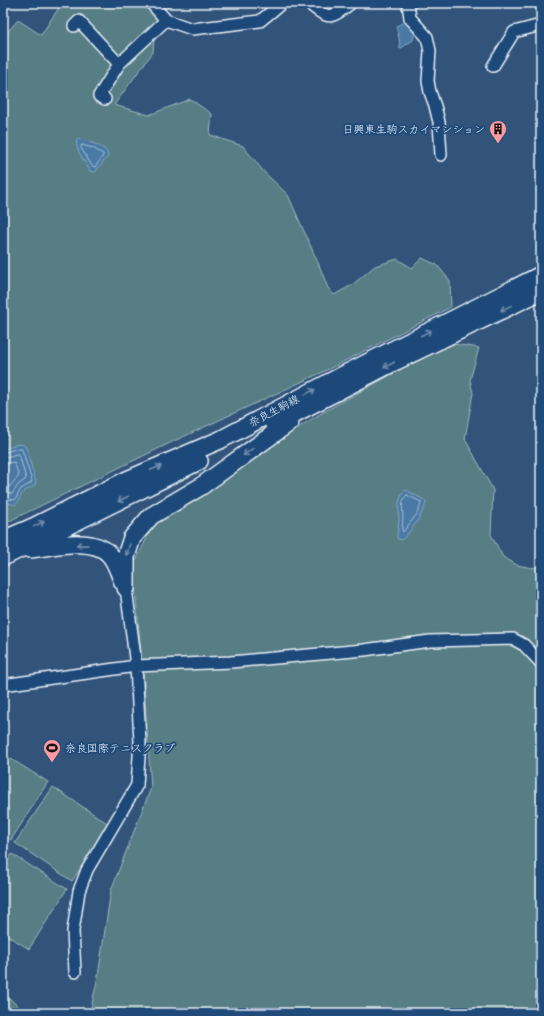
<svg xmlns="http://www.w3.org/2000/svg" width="544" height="1016" font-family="'Balsamiq Sans','Klee One',sans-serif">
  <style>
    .green { fill: #577e84; stroke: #a0b8be }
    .water { fill: #4879a4; stroke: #88a9c6 }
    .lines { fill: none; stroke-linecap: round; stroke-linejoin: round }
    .shore { stroke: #a8c1d6; stroke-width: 1 }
    .street-casing { stroke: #e8f1f8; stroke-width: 14 }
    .primary-casing { stroke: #e8f1f8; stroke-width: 20 }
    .street { stroke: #1f4a7a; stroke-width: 11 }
    .primary { stroke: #1f4a7a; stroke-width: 17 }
    .oneway { stroke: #6f8dac }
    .labels { text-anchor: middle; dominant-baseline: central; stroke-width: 3.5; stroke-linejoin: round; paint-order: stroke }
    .poi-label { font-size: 11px; fill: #e8f1f8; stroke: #1f4a7a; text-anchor: end }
    .street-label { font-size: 11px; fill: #e8f1f8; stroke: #1f4a7a }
  </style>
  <rect width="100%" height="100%" fill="#32547b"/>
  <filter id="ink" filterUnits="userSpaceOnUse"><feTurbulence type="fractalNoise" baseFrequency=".025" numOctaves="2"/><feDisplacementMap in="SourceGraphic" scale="8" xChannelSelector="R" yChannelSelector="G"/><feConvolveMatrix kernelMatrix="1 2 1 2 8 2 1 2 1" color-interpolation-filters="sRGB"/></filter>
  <g filter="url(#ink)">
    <path class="green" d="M62,3H176L165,9L155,26L153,52L114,105L149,115L190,99L212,114L210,135L243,146L264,172L288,195L319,265L328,288L334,295L352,285L375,266L397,259L412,268L422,258L437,265L450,281L451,307L327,370L172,442L3,524V37L18,20L41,35Z
      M448,343L479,348L470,380L473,393L465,439L493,490L491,535L503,557L517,565L532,568L541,566V1013H90L98,976L111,890L151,788L144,683L133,567L153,525L208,490L281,438L320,414Z
      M3,754L48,782L11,840L3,835Z
      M53,787L110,825L72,881L15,843Z
      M12,854L67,889L29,949L3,933V867Z
      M3,992L25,1013H3Z"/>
    <path class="water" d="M407,21L415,32L413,40L400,49L399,38L396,26Z
      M77,139C86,141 108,146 108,156L95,172L90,171C86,162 74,150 77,139Z
      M22,444L26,447L36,483C33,488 29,488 25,491C14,499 25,510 3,501V450L14,445Z
      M406,490L426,501C426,510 409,535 401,540L397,538C397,531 399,525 399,518C399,506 397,502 404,491Z"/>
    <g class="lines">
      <path class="shore" d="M82,145L93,148L103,154V156L95,167L92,166L81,148Z
        M3,453L15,449H22L32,481L31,483L21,489L15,500L3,498
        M3,458L16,454H19L26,479L18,485L12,494L3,492
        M3,464L14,462L19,476L9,487L3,486
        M407,495L421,502V504L417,514L403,532L402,530C402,526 403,521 403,517C403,509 400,500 407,495Z"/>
      <defs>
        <path id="street" d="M151,3L166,20
          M308,3C330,20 329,20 351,3
          M408,3L410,18L427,37L430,51L428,81L430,92L435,106L439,122L441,155
          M74,26L79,21L119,64
          M493,66L514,32L537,26L541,27
          M105,99L99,96L119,64L166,20L192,29L260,21L282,3
          M3,685L136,666L231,662L364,650L430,641L513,639L524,645L541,663
          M75,972L73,931L79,891L87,870L137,785L140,742L136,666L126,588"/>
        <path id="primary" d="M274,424L396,361L541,291
          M3,540L33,527L127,480L220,440L347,373L541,275
          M30,549C51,547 92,536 109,554C116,561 119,573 123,582
          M3,557L57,531L199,461
          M126,588V556L132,538L151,516L200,487L290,422"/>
      </defs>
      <use href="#street" class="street-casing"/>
      <use href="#primary" class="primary-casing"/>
      <use href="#street" class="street"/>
      <use href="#primary" class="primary"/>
    </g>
    <defs><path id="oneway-shaft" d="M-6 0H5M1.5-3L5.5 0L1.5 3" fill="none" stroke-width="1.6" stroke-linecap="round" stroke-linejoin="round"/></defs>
    <g class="oneway">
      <use href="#oneway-shaft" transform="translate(506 308) rotate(154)"/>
      <use href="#oneway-shaft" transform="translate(426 333) rotate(-27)"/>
      <use href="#oneway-shaft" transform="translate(389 365) rotate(152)"/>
      <use href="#oneway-shaft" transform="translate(310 392) rotate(-28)"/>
      <use href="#oneway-shaft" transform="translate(248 452) rotate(144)"/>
      <use href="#oneway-shaft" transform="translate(156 468) rotate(-23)"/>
      <use href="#oneway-shaft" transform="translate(123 499) rotate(153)"/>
      <use href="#oneway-shaft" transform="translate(39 524) rotate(-26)"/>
      <use href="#oneway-shaft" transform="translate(82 545) rotate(-179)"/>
      <use href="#oneway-shaft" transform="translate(128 550) rotate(108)"/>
    </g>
  </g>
  <defs>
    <symbol id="building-pin" viewBox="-11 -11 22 30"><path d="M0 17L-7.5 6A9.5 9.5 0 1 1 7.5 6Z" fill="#ff9aa2" stroke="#1f4a7a"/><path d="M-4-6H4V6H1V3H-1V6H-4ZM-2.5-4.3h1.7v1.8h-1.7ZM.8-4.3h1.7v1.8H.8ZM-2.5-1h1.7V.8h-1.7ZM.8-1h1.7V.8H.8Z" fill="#111"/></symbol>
    <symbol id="stadium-pin" viewBox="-11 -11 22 30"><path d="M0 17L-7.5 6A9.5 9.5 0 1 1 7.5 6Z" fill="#ff9aa2" stroke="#1f4a7a"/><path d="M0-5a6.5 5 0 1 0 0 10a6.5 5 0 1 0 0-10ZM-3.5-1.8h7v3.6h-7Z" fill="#111"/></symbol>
  </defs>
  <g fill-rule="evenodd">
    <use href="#building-pin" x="488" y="119" width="20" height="27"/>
    <use href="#stadium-pin" x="42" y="738" width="20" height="27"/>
  </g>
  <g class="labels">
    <g class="poi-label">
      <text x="485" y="129">日興東生駒スカイマンション</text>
      <text x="65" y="748" text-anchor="start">奈良国際テニスクラブ</text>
    </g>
    <g class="street-label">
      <text transform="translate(274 411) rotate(-28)">奈良生駒線</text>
    </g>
  </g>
  <rect width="544" height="1016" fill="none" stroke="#1f4a7a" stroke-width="16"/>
  <rect x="8" y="8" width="528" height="1000" fill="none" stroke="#e8f1f8" stroke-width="1.5" filter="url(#ink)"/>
</svg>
